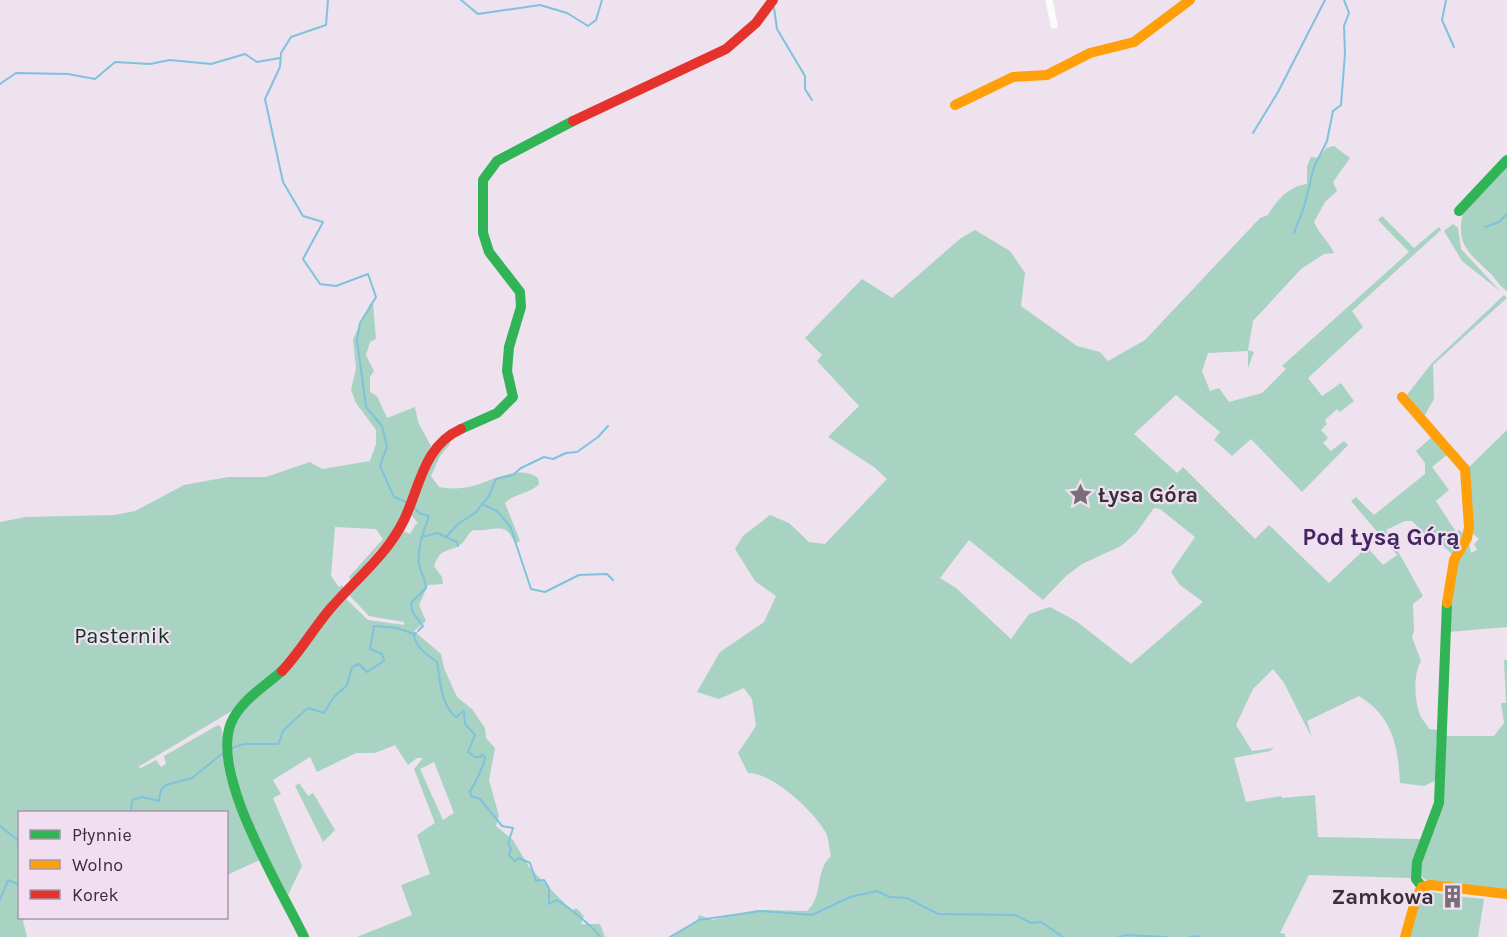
<svg xmlns="http://www.w3.org/2000/svg" width="1507" height="937" font-family="Karla,sans-serif">
  <style>
    .green { fill: #a8d3c2; fill-rule: evenodd }
    .lines { fill: none; stroke-linecap: round; stroke-linejoin: round }
    .stream { stroke: #7ec2dd; stroke-width: 2 }
    .street { stroke: #fcfbfc; stroke-width: 7 }
    .fast { stroke: #30b455; stroke-width: 10 }
    .slow { stroke: #ff9f0a; stroke-width: 10 }
    .jam { stroke: #e5322d; stroke-width: 10 }
    .labels { text-anchor: middle; dominant-baseline: central; stroke-width: 4.5; stroke-linejoin: round; paint-order: stroke }
    .poi-label { font-size: 22px; font-weight: bold; fill: #373037; stroke: #f1def1; text-anchor: start }
    .park-label { font-size: 22px; fill: #0c3524; stroke: #f1def1 }
    .neighbourhood-label { font-size: 24px; font-weight: bold; fill: #412761; stroke: #f1def1 }
  </style>
  <rect width="100%" height="100%" fill="#ede2ed"/>
  <path class="green" d="M1334,146L1350,158L1333,182L1337,191L1325,202L1314,222C1319,234 1328,240 1334,253L1324,254L1301,269L1253,321L1248,350L1254,352L1248,368V351L1208,353L1202,371L1210,391L1219,388L1229,402L1262,393L1286,369L1282,366L1409,252L1378,220L1382,216L1414,248L1439,227L1441,230L1352,311L1363,327L1308,378L1322,396L1341,383L1354,401L1340,412L1337,409L1325,420L1327,424L1321,430L1328,438L1323,443L1331,451L1344,441L1348,445L1302,492L1251,439L1232,456L1214,440L1220,432L1176,395L1134,434L1177,473L1183,467L1255,539L1269,525L1329,583L1367,547L1383,565L1397,555L1351,501L1356,497L1374,515L1425,474V463L1416,451L1433,436L1448,454L1432,467L1449,490L1436,501L1456,532L1460,530L1465,537L1454,556L1442,545L1429,538L1412,521H1405L1386,530L1423,596L1413,604L1414,631L1412,637L1421,661C1413,675 1414,702 1421,717C1423,721 1427,724 1429,729L1439,730L1436,746L1437,780L1424,786L1400,783C1398,746 1393,717 1359,696L1307,721L1312,738L1284,683L1273,669L1253,689L1236,725L1252,751L1274,748L1270,751L1234,758L1246,802L1281,796L1282,798L1315,795L1318,837L1419,839L1422,841L1412,878L1309,875L1280,933L1285,934V937H672L697,921L699,915L713,920L756,910L807,911C824,896 814,872 831,856C829,849 829,839 826,833C815,812 772,772 748,773L738,753L756,726L752,699L744,688L719,699L697,692L720,652L764,622L776,596L755,581L735,549L743,536L770,515L789,523L809,542L825,544L887,479L874,467L828,437L859,406L817,361L822,355L805,338L862,279L892,298L961,238L975,230L1010,251L1025,273L1021,306L1077,346L1100,352L1108,361L1145,340L1260,218L1268,215C1277,200 1289,186 1307,184V166L1311,157L1319,158L1326,148ZM1154,508L1160,509L1195,537L1171,572L1180,585L1203,602L1131,664L1076,621L1050,607L1029,614L1011,639L956,588L940,578L969,540L1043,600L1066,576L1082,564L1121,546L1136,533Z
    M1507,162V291C1500,287 1496,279 1491,274C1469,253 1454,244 1464,210Z
    M1453,224L1458,228L1461,249L1500,291L1462,261L1444,231Z
    M1504,295L1507,298L1433,365L1434,399L1423,418L1406,396L1432,363Z
    M373,303L376,339L370,342L366,355L374,371L370,377V392L377,396L387,418L415,407L418,422L431,446L400,523L351,581L349,577L383,539L376,529L335,527L331,576L339,587L342,585L344,589L292,656L230,712L138,767L141,768L156,760L161,767L166,764L164,756L218,725L221,727L234,787L260,860L227,875L226,812H20V918H25L23,921L27,937H0V522L26,517L114,515L135,511L184,485L228,477H266L310,462L322,469L370,461L376,444V430L356,403L351,390L356,368L353,339L370,304Z
    M1507,430V627L1448,632L1455,565L1469,543L1471,553L1477,550L1474,544L1479,539L1471,532L1467,469Z
    M450,441V444L440,456L431,476L439,487C449,489 462,489 473,486C492,481 519,464 538,478L539,484C530,494 515,493 505,503L520,541L516,543C512,539 510,533 507,531C500,525 483,532 473,530C467,534 466,541 460,545C447,553 441,547 434,566L442,577L443,584L428,585L419,605L426,621L414,631L441,654L444,668L457,697L472,709L485,728L486,738L495,748L489,780L499,816L496,826L513,840L529,867L572,911L576,908L584,916L581,924H600L605,937H357L412,915L401,885L430,874L417,835L435,823L414,769L423,758H417L408,765L395,745L375,753H356L317,772L310,757L273,780L281,794L273,798L302,866L288,895L258,837L238,785L230,739L236,716L344,597L368,620L404,625V622L369,616L349,595L403,531L410,534L416,524H418L411,514L435,453ZM434,762L454,813L443,820L420,769Z
    M1504,660H1507V891L1428,881L1419,875L1421,859L1436,821L1444,736H1494L1504,723L1501,703H1506Z
    M299,783L308,796L313,793L335,830L323,842L295,786Z
    M1425,891L1450,895L1449,898L1454,899L1455,896L1484,899L1478,937H1409L1420,897Z"/>
  <g class="lines">
    <path class="stream" d="M328,0L326,25L291,37L281,53L280,67L265,99L283,182L303,216L323,222L303,259L320,284L336,286L368,274L376,297L360,323L357,340L366,407L382,426L387,447L380,466L394,497L408,503
      M461,0L478,14L540,5L567,13L588,26L596,20L602,0
      M1446,0L1442,20L1454,47
      M774,8L777,29L805,76V89L812,100
      M0,84L16,73L68,74L95,79L115,62L150,64L170,60L211,64L245,54L257,62L280,58
      M1253,133L1278,92L1325,0
      M1485,227L1499,222L1507,214
      M1294,233L1304,207L1314,167L1327,141L1333,111L1341,105L1345,53L1344,26L1349,13L1344,0
      M482,504L497,511L510,526L531,589L545,592L579,575L607,574L613,580
      M415,508L419,513L429,516C424,532 417,546 419,564C420,573 426,578 426,588L411,603L413,613L423,626L418,631
      M421,537L438,533L446,537L458,524L475,513L489,496L496,479L513,475L521,468L544,457L553,459L566,453L577,452L598,437L608,426
      M448,538L457,542L458,546
      M414,634C414,646 428,656 437,662C440,680 441,706 456,717L464,711L465,724L475,735L468,752L475,757H481L482,754L485,757C485,763 474,786 470,791L471,796L480,799L502,826L513,828L508,844L511,848L509,855L515,861L519,858L530,863L536,881L544,880L549,888V904L556,900C564,903 597,930 600,937
      M232,748L244,744H278C282,739 280,736 283,731C286,728 304,711 308,708L324,713L333,698L347,685L352,667L359,664L367,672L384,661L382,654L370,649L374,626L397,628L414,634L416,633
      M131,812L132,800L142,797L159,801L161,790L166,785L192,778L223,753
      M0,826L20,842
      M0,900L8,880L20,885
      M670,937L699,920L761,911L812,915L850,897L877,891L890,897L907,898L938,914L1015,915L1031,923L1041,922L1063,937
      M1119,937L1126,935L1166,937
      M1190,937L1198,936"/>
    <path class="street" d="M1049,0L1054,25"/>
    <path class="fast" d="M1459,211L1507,160
      M461,429L497,413L513,397L507,371L509,347L521,307L520,292L489,252L483,233V180L497,161L573,121
      M282,671C265,686 240,701 231,723C210,775 281,889 304,937
      M1422,887L1416,879L1417,862L1439,803L1447,603"/>
    <path class="slow" d="M955,105L1013,77L1047,75L1090,53L1134,42L1190,0
      M1402,397L1465,469L1469,527L1467,538L1454,560L1447,603
      M1422,887L1431,885L1507,894
      M1405,937L1416,898L1422,887"/>
    <path class="jam" d="M573,121L726,49L756,23L773,0
      M282,671C300,652 313,629 330,609C355,580 387,555 404,520C420,487 423,446 461,429"/>
  </g>
  <defs>
    <symbol id="sight-bare" viewBox="-9 -9 18 18"><path d="M0-6L1.8-2.2L6-1.7L2.9 1.2L3.7 5.4L0 3.3L-3.7 5.4L-2.9 1.2L-6-1.7L-1.8-2.2Z" fill="#776e77" stroke="#f1def1" stroke-width="2.5" paint-order="stroke"/></symbol>
    <symbol id="building-bare" viewBox="-9 -9 18 18"><path d="M-4-6H4V6H1V3H-1V6H-4ZM-2.5-4.3h1.7v1.8h-1.7ZM.8-4.3h1.7v1.8H.8ZM-2.5-1h1.7V.8h-1.7ZM.8-1h1.7V.8H.8Z" fill="#776e77" stroke="#f1def1" stroke-width="2.5" paint-order="stroke"/></symbol>
  </defs>
  <g fill-rule="evenodd">
    <use href="#sight-bare" x="1064" y="478" width="33" height="33"/>
    <use href="#building-bare" x="1436" y="880" width="33" height="33"/>
  </g>
  <g class="labels">
    <g class="poi-label">
      <text x="1098" y="495">Łysa Góra</text>
      <text x="1434" y="897" text-anchor="end">Zamkowa</text>
    </g>
    <g class="park-label">
      <text x="122" y="636">Pasternik</text>
    </g>
    <g class="neighbourhood-label">
      <text x="1381" y="537">Pod Łysą Górą</text>
    </g>
  </g>
  <rect x="18" y="811" width="210" height="108" fill="#f1def1" stroke="#a798a7" stroke-width="1.5"/>
  <rect x="30" y="830" width="30" height="9" fill="#30b455" stroke="#a798a7" stroke-width="1.5"/>
  <text x="72" y="841" font-size="18" fill="#373037">Płynnie</text>
  <rect x="30" y="860" width="30" height="9" fill="#ff9f0a" stroke="#a798a7" stroke-width="1.5"/>
  <text x="72" y="871" font-size="18" fill="#373037">Wolno</text>
  <rect x="30" y="890" width="30" height="9" fill="#e5322d" stroke="#a798a7" stroke-width="1.5"/>
  <text x="72" y="901" font-size="18" fill="#373037">Korek</text>
</svg>
